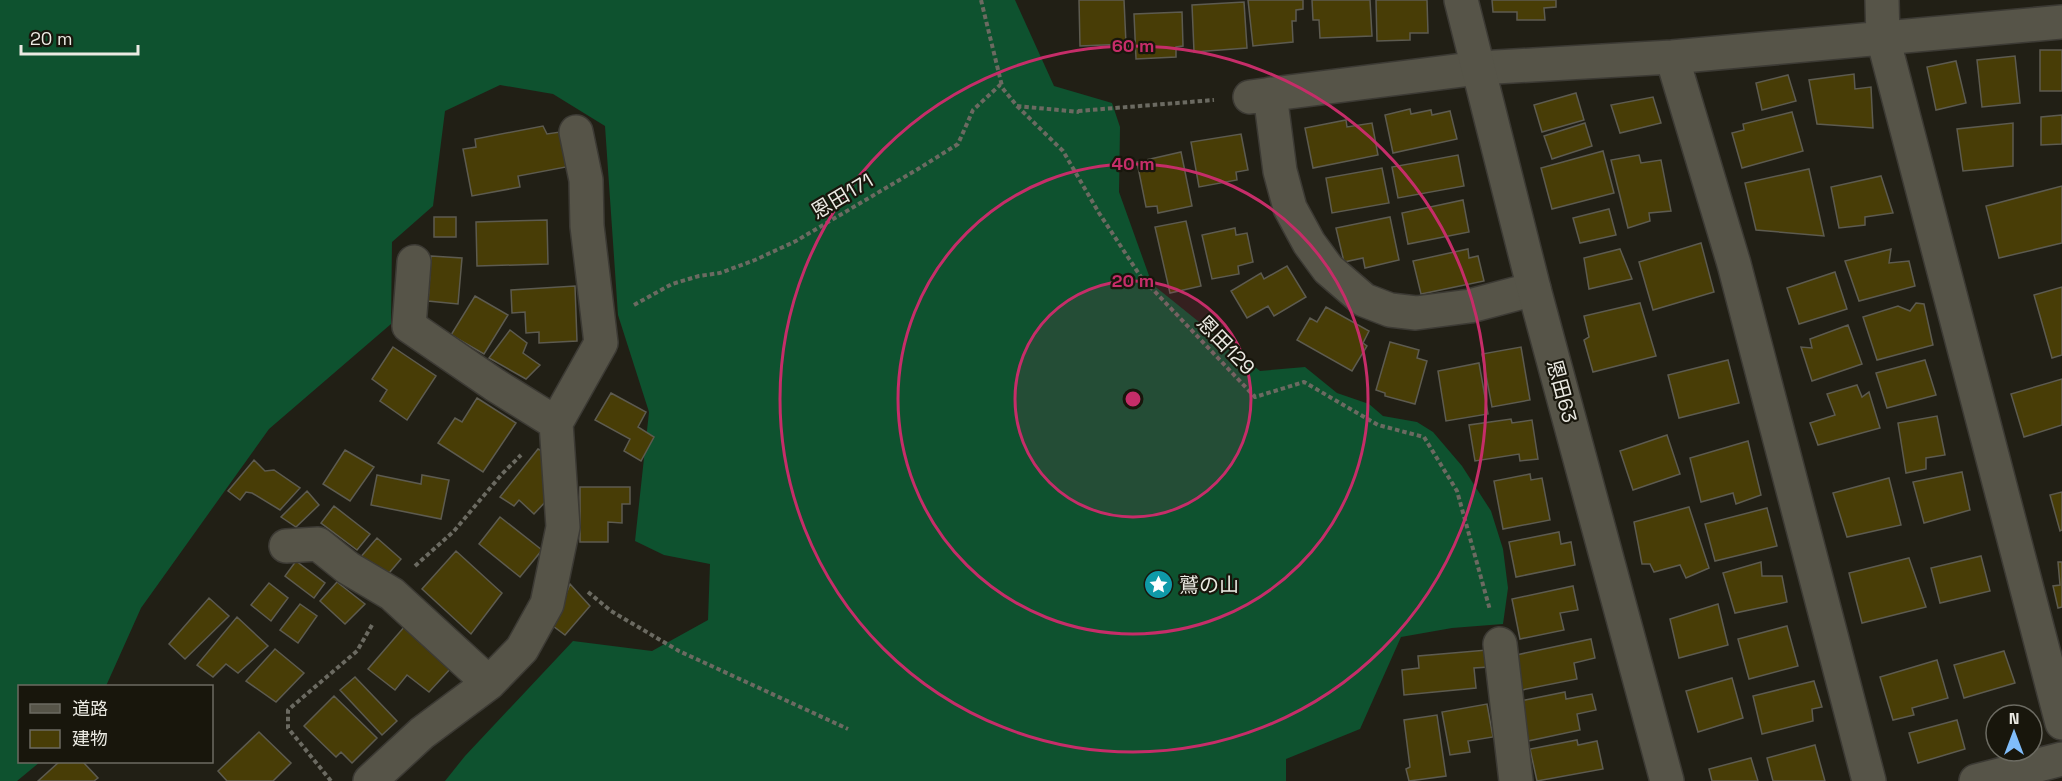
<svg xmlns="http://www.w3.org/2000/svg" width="2062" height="781" font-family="'Space Grotesk','Noto Sans JP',sans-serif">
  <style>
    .forest { fill: #0e522f }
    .building { fill: #483d06; stroke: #5d5b50; stroke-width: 1.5 }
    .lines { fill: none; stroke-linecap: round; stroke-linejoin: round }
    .minor-casing { stroke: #3c3a34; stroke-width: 36 }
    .tertiary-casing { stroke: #3c3a34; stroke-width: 36 }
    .path { stroke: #6b6a61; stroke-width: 4; stroke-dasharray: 4.5 3; stroke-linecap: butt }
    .minor { stroke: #565448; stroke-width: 33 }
    .tertiary { stroke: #565448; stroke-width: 33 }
    .ring { fill: none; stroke: #c62d69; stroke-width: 3 }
    .labels { text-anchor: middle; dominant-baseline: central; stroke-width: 4.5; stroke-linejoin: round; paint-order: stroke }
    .street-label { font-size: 20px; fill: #ebeae3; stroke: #18160c }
    .poi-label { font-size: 20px; fill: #ebeae3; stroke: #18160c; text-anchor: start }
    .centre { fill: #c62d69; stroke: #18160c; stroke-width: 3 }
    .ring-label { font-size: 18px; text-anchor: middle; font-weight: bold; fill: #c62d69; stroke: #18160c; stroke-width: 4.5; stroke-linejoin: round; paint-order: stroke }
  </style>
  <rect width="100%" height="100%" fill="#211f15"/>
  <path class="forest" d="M0,0H1015L1054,86L1112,103L1120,127L1119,192L1152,284L1260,371L1305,367L1337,393L1369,404L1383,416L1417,422L1433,432L1462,466L1491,511L1503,549L1508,588L1503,624L1452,628L1401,637L1360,729L1286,759V781H445L465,756L573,641L652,651L708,620L710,564L664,555L635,541L649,412L618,315L605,126L553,94L500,85L445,111L433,206L392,242L391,324L269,429L141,608L106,686H20V762H40L17,781H0Z"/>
  <path class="building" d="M1079,0H1124L1126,44L1080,46Z
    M1248,0H1303V9L1296,10V21H1292L1293,42L1253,46Z
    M1312,0H1370L1372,36L1320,38L1319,20H1313Z
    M1376,0H1427L1428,33H1410V40L1377,41Z
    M1492,0H1556V7L1544,8L1545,20H1517V12H1493Z
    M1244,2L1247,48L1194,52L1192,5Z
    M1182,12L1183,46L1176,47V57L1136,59L1134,14Z
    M2040,50H2062V91H2040Z
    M2015,56L2020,103L1982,107L1977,60Z
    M1956,61L1966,103L1936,110L1927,67Z
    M1854,74L1855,89L1871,87L1873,128L1817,124L1809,80Z
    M1788,75L1796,101L1762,110L1756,83Z
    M1576,93L1584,120L1542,132L1534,105Z
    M1653,97L1661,123L1620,133L1611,105Z
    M1410,109L1411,114L1431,110L1432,115L1450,111L1457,139L1393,153L1385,115Z
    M1792,112L1803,151L1742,168L1732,133L1744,130L1743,124Z
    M2062,115V144L2041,145V117Z
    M1346,120L1347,127L1372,123L1378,155L1313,168L1305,128Z
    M1585,123L1592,146L1552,159L1544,136Z
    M2013,123V166L1963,171L1957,129Z
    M543,126L547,134L560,132L566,167L518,176L520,187L472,196L463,149L476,147L475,139Z
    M1241,134L1248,170L1236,172L1237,180L1199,187L1191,142Z
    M1603,151L1614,193L1552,209L1541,168Z
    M1181,152L1192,206L1158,213L1157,206L1146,207L1137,162Z
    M1458,155L1464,186L1398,198L1392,167Z
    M1639,155L1641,163L1661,160L1671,211L1649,213L1650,221L1628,228L1611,160Z
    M1382,168L1389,203L1332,213L1326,178Z
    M1809,169L1824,236L1756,230L1745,183Z
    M1881,176L1893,213L1865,217V225L1839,228L1831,187Z
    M2062,186V243L1999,258L1986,206Z
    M1463,200L1469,232L1408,244L1402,213Z
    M1609,209L1616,235L1580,243L1573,218Z
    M434,217H456V237H434Z
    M1390,217L1399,260L1365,268L1363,258L1344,262L1336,228Z
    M547,220L548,264L477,266L476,222Z
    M1186,221L1201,286L1170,293L1155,227Z
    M1235,228L1236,235L1247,233L1253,262L1238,266L1239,274L1212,279L1202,235Z
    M1701,243L1714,292L1653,310L1639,262Z
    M1468,249L1469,258L1478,256L1484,281L1421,294L1413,261Z
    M1620,249L1632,279L1589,289L1584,258Z
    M1891,249L1889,263L1909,261L1915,286L1859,301L1845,261Z
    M431,256L462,258L458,304L428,301Z
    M1287,266L1306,297L1274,316L1268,306L1247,318L1231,291L1261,273L1264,279Z
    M1835,272L1847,309L1799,324L1787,288Z
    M575,286L577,341L539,343V332L526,333L525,312L512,313L511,290Z
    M2062,287V355L2052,358L2034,295Z
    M475,296L508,315L484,354L451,335Z
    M1640,303L1656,356L1593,372L1584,340L1589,337L1584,316Z
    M1916,303L1924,304L1933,345L1877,360L1863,317L1898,306L1910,311Z
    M1326,307L1369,331L1363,343L1367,346L1352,371L1297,340L1310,318L1317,322Z
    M1848,325L1862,364L1812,381L1801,347L1812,348L1810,339Z
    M510,330L527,343L523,353L540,365L526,379L489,358Z
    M1390,342L1419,350L1417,358L1427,361L1415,404L1385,396V393L1376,390Z
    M393,347L436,376L407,420L380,401L387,390L372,379Z
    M1521,347L1530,400L1492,407L1482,354Z
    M1728,360L1739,403L1679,418L1668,375Z
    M1925,360L1936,395L1887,408L1876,373Z
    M1479,363L1488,414L1446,421L1438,371Z
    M2062,379V425L2024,437L2011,394Z
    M1857,385L1862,397L1869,392L1880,428L1818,445L1810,423L1835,415L1827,394Z
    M611,393L646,412L638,427L654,437L641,461L624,451L630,439L595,420Z
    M477,398L516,423L483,472L438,443L455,418L462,422Z
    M1937,416L1945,455L1926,458V469L1906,473L1898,423Z
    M1511,419L1512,423L1532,420L1538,459L1520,461L1519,454L1475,461L1469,425Z
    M1667,435L1680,474L1633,490L1620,451Z
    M1748,441L1761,495L1736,504L1733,493L1701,502L1690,458Z
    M538,449L548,454V499L534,514L519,500L514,506L500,497Z
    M345,450L374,467L350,501L323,484Z
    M254,460L265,471L274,470L300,488L280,510L252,493L246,492L240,500L228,491Z
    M1962,472L1970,510L1924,523L1913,482Z
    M1530,474L1531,480L1542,478L1550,520L1503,529L1494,481Z
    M377,475L421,484L422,475L449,480L441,519L371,505Z
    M1889,478L1901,525L1847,537L1833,493Z
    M580,487H630V504H622V523L608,522V542H580Z
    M307,491L319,505L296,527L281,517Z
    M2062,492V530L2060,531L2050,495Z
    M334,506L370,534L357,550L321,523Z
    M1689,507L1709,568L1686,578L1680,565L1654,572L1650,564H1642L1634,522Z
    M1767,508L1777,546L1715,561L1705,524Z
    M500,517L542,550L520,577L479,544Z
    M1559,532L1561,544L1571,542L1575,565L1516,577L1509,542Z
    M377,538L401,559L384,579L359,559Z
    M456,551L502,593L471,634L422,589Z
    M1981,556L1990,591L1940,603L1931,568Z
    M1909,558L1926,607L1862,623L1849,573Z
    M296,561L325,583L314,598L285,576Z
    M1761,562L1762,576H1782L1787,602L1735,613L1723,573Z
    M2058,562H2062V607L2058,608L2053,586L2060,585Z
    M337,582L365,604L345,624L320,601Z
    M269,583L288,598L271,621L251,605Z
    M570,584L590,606L565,635L553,626Z
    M1573,586L1578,610L1560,613L1564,630L1520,639L1512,599Z
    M209,598L229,616L185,659L169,644Z
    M300,604L317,616L298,643L280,630Z
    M1718,604L1728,645L1679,658L1670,619Z
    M237,617L268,646L238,673L226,664L213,677L197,665Z
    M405,626L451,668L429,692L407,675L395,690L368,669Z
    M1787,626L1798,666L1749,679L1738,639Z
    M1591,639L1595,658L1574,663L1577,679L1522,690L1516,655Z
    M275,649L304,673L276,702L246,681Z
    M1487,650L1489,667L1474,668L1476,688L1404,695L1402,670L1419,668L1418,656Z
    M2004,651L2015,683L1964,698L1954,665Z
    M1937,660L1948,698L1912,708L1914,715L1893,720L1880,677Z
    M355,677L397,721L382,735L340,690Z
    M1732,678L1743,718L1698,732L1686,691Z
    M1814,681L1822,707L1812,709L1813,721L1762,734L1753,696Z
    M1565,692L1566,699L1592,694L1596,710L1577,714L1580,730L1528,741L1520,701Z
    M334,696L377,738L352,763L341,752L336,757L304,726Z
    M1487,704L1493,737L1468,741L1470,752L1450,755L1442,712Z
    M1437,715L1446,776L1409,781L1406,769L1410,767L1404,720Z
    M1957,720L1965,749L1918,763L1909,733Z
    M259,732L291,763L273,781H227L218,771Z
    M1577,740L1578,745L1597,741L1603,769L1537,781L1530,749Z
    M1815,745L1825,781H1773L1767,758Z
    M1751,758L1758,781H1712L1709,769Z
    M59,762H83L98,778L94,781H38Z"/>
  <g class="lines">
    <defs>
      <path id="minor" d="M1882,0L1883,38L2062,723
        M1672,57L1734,264L1869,781
        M1270,94L1280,171L1290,208L1309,243L1328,269L1364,300L1390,310L1416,313L1470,306L1534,289
        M1250,97L1479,68L1672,57L2062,22
        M414,262L409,326L495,385L556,423
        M286,546L318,544L348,568L392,594L489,683
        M1500,644L1516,781
        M370,781L422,733L489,683L522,649L547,604L563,527L556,423L601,343L587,226L586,180L576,132
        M1976,781L2062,759"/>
      <path id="tertiary" d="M1461,0L1534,289L1667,781"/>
    </defs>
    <use href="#minor" class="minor-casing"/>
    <use href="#tertiary" class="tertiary-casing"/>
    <path class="path" d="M981,0L1002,86
      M1017,106L1063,151L1099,213L1141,277L1255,397L1304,382L1378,425L1424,437L1457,491L1490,610
      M1078,111L1214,100
      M634,305L672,284L699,276L720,273L755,260L796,241L918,169L958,144L973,110L1000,85L1017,106L1079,112
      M415,566L454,531L502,474L521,455
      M588,592L611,611L679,651L848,729
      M331,781L288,728V710L357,651L372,625"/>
    <use href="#minor" class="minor"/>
    <use href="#tertiary" class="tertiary"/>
  </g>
  <circle cx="1133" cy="399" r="118" fill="#c62d69" fill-opacity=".12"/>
  <g class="ring">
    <circle cx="1133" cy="399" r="118"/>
    <circle cx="1133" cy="399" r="235"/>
    <circle cx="1133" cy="399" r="353"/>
  </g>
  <defs>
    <symbol id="sight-disc" viewBox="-11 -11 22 22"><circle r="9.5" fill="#0f9aa8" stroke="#18160c"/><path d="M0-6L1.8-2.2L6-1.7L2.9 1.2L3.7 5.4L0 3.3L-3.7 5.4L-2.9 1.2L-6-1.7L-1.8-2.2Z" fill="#fff"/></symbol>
  </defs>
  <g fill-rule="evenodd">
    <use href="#sight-disc" x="1142" y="568" width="33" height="33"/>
  </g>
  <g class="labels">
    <g class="street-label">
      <text transform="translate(842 196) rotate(-31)">恩田171</text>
      <text transform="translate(1226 345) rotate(46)">恩田129</text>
      <text transform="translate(1562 391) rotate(75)">恩田63</text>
    </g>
    <g class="poi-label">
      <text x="1179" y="585">鷲の山</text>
    </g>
  </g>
  <circle cx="1133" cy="399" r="9" class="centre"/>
  <g class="ring-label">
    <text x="1133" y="52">60 m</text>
    <text x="1133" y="170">40 m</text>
    <text x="1133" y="287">20 m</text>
  </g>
  <rect x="18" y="685" width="195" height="78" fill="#18160c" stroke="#6c6b62" stroke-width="1.5"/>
  <rect x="30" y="704" width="30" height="9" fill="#565448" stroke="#6c6b62" stroke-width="1.5"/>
  <text x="72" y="715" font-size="18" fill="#ebeae3">道路</text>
  <rect x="30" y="730" width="30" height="18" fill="#483d06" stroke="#6c6b62" stroke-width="1.5"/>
  <text x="72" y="745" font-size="18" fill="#ebeae3">建物</text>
  <g transform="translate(2014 733)"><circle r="28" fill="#18160c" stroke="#6c6b62" stroke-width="1.5"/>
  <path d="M0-4.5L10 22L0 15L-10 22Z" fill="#80bdfa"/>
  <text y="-9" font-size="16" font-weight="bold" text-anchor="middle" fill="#ebeae3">N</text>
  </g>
  <path d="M21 45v9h117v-9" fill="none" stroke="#ebeae3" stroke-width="3"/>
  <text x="30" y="45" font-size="18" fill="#ebeae3" stroke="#18160c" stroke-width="4.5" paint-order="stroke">20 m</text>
</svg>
